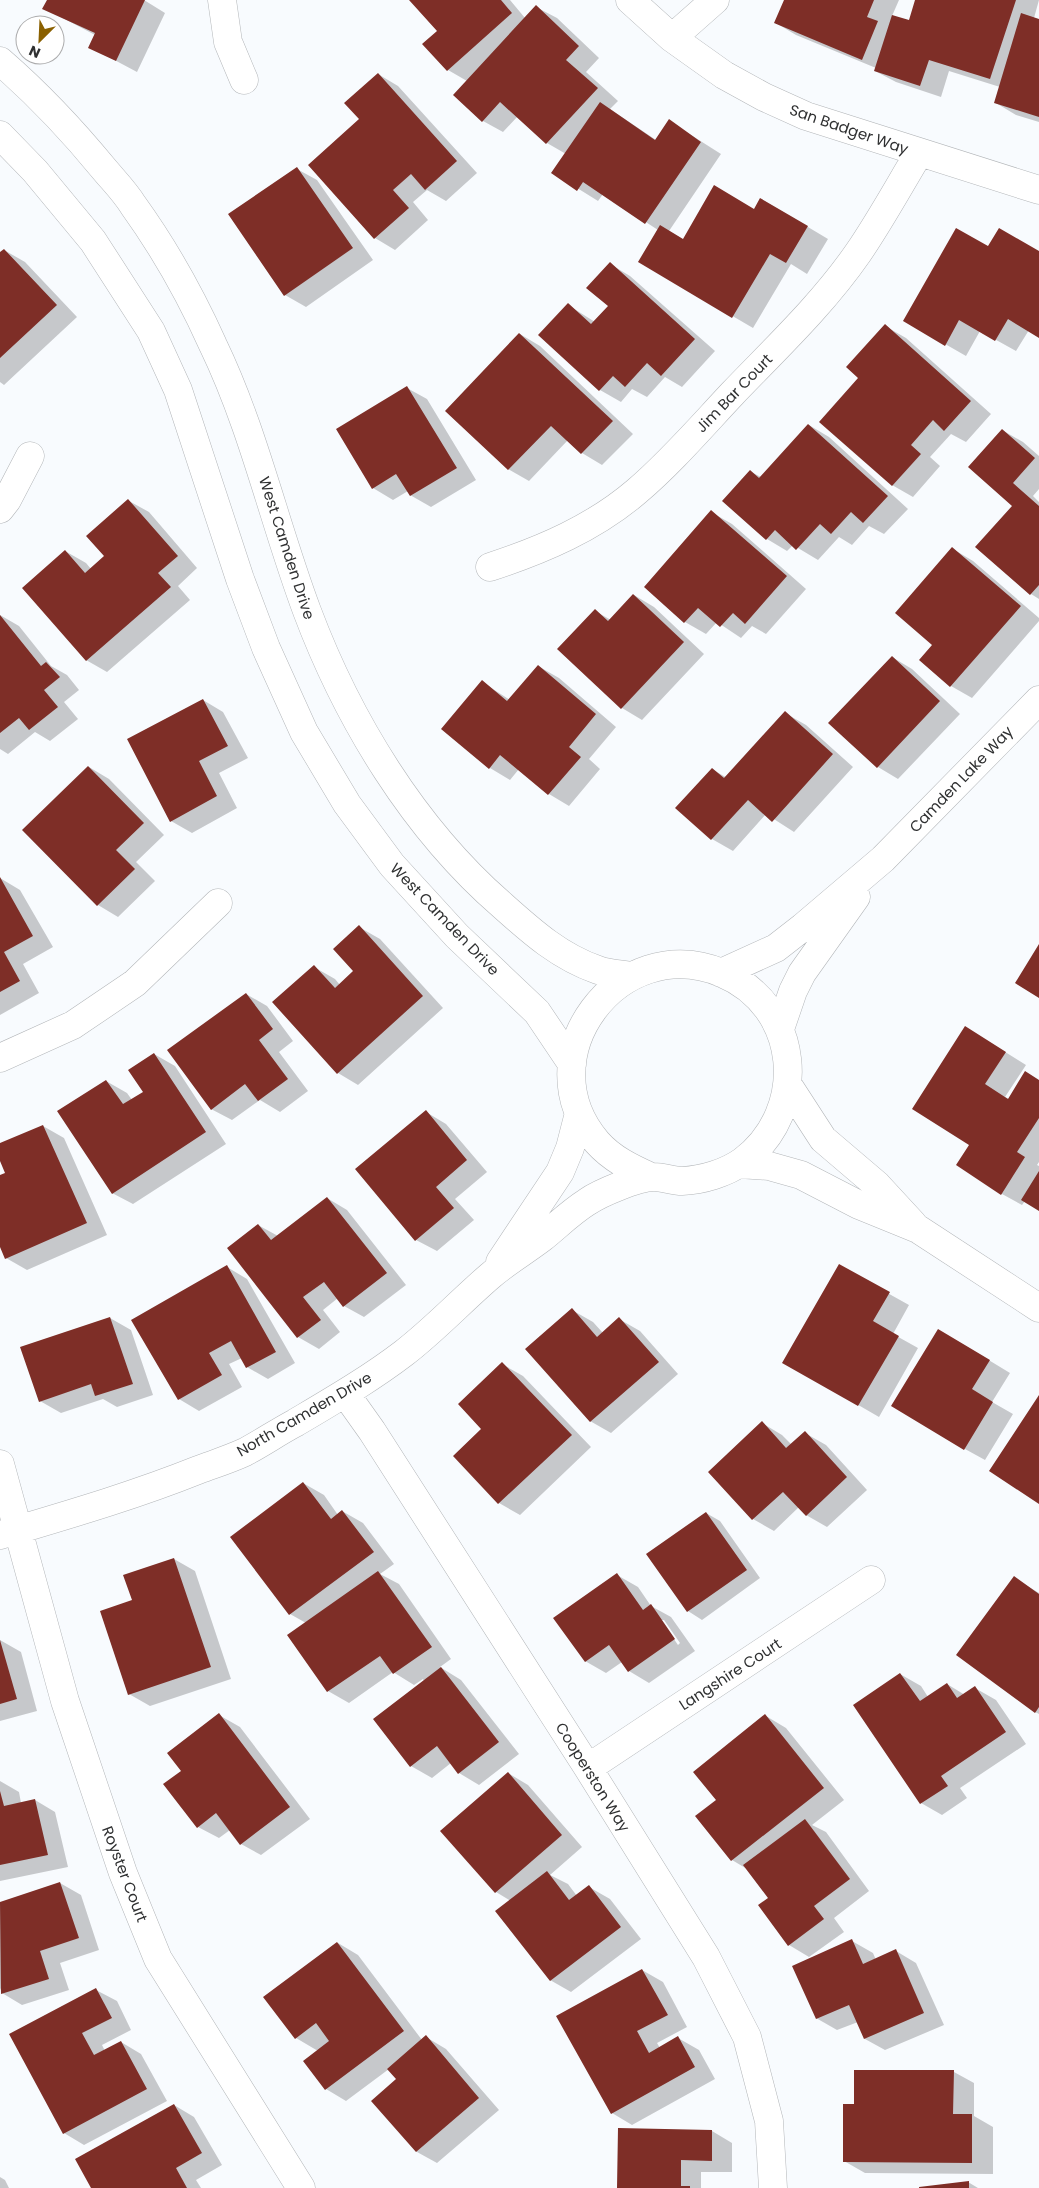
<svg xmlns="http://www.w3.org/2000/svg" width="1039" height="2188" font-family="Poppins,sans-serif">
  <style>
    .shadow { fill: #0003; fill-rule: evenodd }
    .building { fill: #7e2e27 }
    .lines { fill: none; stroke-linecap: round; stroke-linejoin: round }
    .minor-casing { stroke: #b3b6b9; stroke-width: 29 }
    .minor { stroke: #fff; stroke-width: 28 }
    .labels { text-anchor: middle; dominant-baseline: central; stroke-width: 5; stroke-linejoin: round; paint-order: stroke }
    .street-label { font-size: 15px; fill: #2f3031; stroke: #fff }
  </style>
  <rect width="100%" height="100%" fill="#f8fbfe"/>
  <path class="shadow" d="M48,0H144L165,13L137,72L90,47L95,35L44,8Z
    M411,0H510L525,18L536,7L557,18L599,58L586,72L618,101L610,109L656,140L669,121L721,154L669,231L684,240L754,210L761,199L828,239L807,274L791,264L753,328L640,262L658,230L603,194L598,201L553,173L566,154L547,143L518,116L503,132L483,121L467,81L448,70L439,31Z
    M785,0H899L892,16L910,21L917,0H1039L1034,18L1039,20V122L1016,115L996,103L1000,87L949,71L941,97L896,82L875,71L876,68L796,35L776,23Z
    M378,74L398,86L477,173L446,201L427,190L413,202L428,220L395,250L375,238L360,119Z
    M297,169L317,180L373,260L306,307L285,295Z
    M989,248L1039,252V336L1029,330L1016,351L980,331L966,356L905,321Z
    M4,250L25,262L77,317L4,385L0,382V254Z
    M610,264L630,276L715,351L682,387L665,377L647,397L632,389L621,402L600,390L540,335L568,305L595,322L610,306Z
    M885,326L906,338L991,414L966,442L951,434L930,457L940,466L913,497L892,485L860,378Z
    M520,334L540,346L633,434L602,465L582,453L568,440L529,481L508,469Z
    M407,388L427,399L476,480L431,507L410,495L408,491L393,500L373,488Z
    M809,425L829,437L908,509L884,534L869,526L852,545L839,537L818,560L793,545L787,551L767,539L751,472L761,477Z
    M1002,430L1023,442L1039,456V489L1033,496L1039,502V599L1031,594Z
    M129,501L149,512L197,568L178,586L190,600L107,672L86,660L65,551L86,563L91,569L105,556Z
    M711,512L732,524L806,589L766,634L752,626L741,638L717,622L706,634L685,622L645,587Z
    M953,549L973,561L1039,618V621L972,698L951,686L921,660L934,645Z
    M634,595L654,607L704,654L642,720L622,708L595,611L611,620Z
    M0,615L19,626L51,666L67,675L79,690L64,702L78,719L50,741L35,732L8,754L0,749Z
    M892,657L912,669L960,714L898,779L878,767L830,723Z
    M538,666L559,678L616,727L589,759L600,769L569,806L549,794L519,769L510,780L490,768L482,682L510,700Z
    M203,700L223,712L248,758L219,773L237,808L192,833L171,821Z
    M785,713L806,725L853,767L794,832L766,814L733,851L712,839L677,808L712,769L727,778Z
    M89,767L109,779L164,835L136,862L155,881L118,917L98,905L24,830Z
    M0,878L20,890L53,947L23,964L39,993L0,1015Z
    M359,927L380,939L443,1008L358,1085L338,1073L314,967L335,979L340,985L355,972Z
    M246,994L267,1006L293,1041L279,1052L308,1091L280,1112L260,1100L232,1120L211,1109Z
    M986,1040L1026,1065L1005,1097L1009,1099L1039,1080V1162L1037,1165L1039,1166V1210L1025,1201L1022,1205L1002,1194L970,1145Z
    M154,1054L175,1066L226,1144L133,1204L112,1193L106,1081L127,1093L132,1100L144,1092Z
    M426,1112L446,1124L487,1172L455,1199L474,1220L437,1251L416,1240Z
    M43,1126L64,1138L107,1235L27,1270L6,1258L0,1244V1176L7,1173L0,1158V1145Z
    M327,1198L347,1210L406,1285L364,1317L344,1306L338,1298L323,1310L340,1332L319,1349L298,1337L258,1225L278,1236Z
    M839,1266L909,1305L893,1334L918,1348L879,1417L784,1362Z
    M227,1267L247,1279L295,1363L268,1379L247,1367L242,1358L229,1364L242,1387L199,1411L179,1399Z
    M572,1310L593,1322L603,1333L619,1319L640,1331L678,1374L611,1433L590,1421Z
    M110,1318L131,1330L153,1395L117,1407L103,1399L61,1413L40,1401Z
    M959,1342L1010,1373L992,1402L1013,1414L985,1460L965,1449Z
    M502,1364L523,1376L591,1447L520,1515L499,1503L454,1456L482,1429Z
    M762,1423L782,1435L792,1445L805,1433L826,1445L867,1490L827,1527L806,1515L799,1507L774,1531L753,1519Z
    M303,1483L324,1495L338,1515L342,1511L363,1523L394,1564L380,1574L399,1584L451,1659L440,1667L461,1680L519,1754L479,1785L459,1773L451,1763L432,1778L411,1766L374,1719L424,1681L423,1679L414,1685L393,1672L349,1703L328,1691L289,1635L306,1623L290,1614Z
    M706,1513L720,1521L760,1578L702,1620L688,1611L647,1554Z
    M174,1559L195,1571L231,1679L150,1706L129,1694L133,1601Z
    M617,1575L638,1587L651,1606L671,1617L695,1651L649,1683L629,1671L622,1662L606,1673L585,1661ZM661,1620H664L680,1643L678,1645Z
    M1014,1578L1039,1593V1714L1035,1712Z
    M0,1640L21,1652L37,1711L0,1721Z
    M900,1674L921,1686L928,1697L947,1684L965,1695L975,1688L996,1700L1026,1744L960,1788L967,1798L942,1815L921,1803L854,1705Z
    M219,1715L240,1727L310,1819L261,1855L241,1844L230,1830L219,1838L198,1827L182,1771Z
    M766,1716L786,1728L844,1800L812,1825L826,1832L869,1891L834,1918L844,1932L809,1957L789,1945L769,1899L747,1869L732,1860L717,1800Z
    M508,1773L528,1785L582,1847L550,1875L568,1884L577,1896L589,1887L610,1899L641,1939L571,1992L550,1980L511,1901L496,1892Z
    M0,1781L19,1792L21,1803L35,1800L55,1812L68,1867L0,1881Z
    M60,1883L81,1895L99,1950L60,1963L69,1990L22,2005L2,1993L0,1988V1903Z
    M852,1941L873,1953L876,1960L896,1951L916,1963L944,2025L885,2050L865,2039L858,2022L837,2030L816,2018Z
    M338,1943L358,1955L422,2040L426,2037L446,2049L499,2110L437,2163L417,2152L373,2101L398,2079L389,2069L346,2101L326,2089L318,2051L296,2038Z
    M642,1970L663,1982L687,2027L657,2043L660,2048L678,2038L699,2050L715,2079L632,2125L612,2113Z
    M96,1990L117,2001L131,2030L102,2045L105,2051L121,2042L141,2054L167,2101L84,2145L64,2133L11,2035Z
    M954,2072L974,2083V2116L993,2127V2174L865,2173L844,2161L855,2105Z
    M174,2105L194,2117L222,2165L196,2180L201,2188H92Z
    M712,2131L732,2143V2172H701V2188H707H618Z
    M0,2177L5,2180L9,2188H0Z
    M968,2182L978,2188H919Z"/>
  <path class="building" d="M47,0H145L116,61L88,48L95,33L42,9Z
    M409,0H501L512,13L447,71L422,44L437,31Z
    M784,0H874L867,17L878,21L862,60L774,23Z
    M915,0H1016L990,79L929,60L920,86L874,71L892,15L909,20Z
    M536,5L579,46L566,60L598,88L546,144L500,102L482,122L453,95Z
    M1021,13L1039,19V117L994,103Z
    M378,73L457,161L425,190L411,174L393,190L409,208L374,239L308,165L359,119L344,103Z
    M600,102L655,140L669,119L701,142L645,224L583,182L577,191L551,173Z
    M297,167L353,248L284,296L228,214Z
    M714,185L754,209L760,198L808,226L786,263L770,254L732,318L638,262L660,225L683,239Z
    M956,228L988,246L999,228L1039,251V338L1008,319L995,341L959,320L945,346L903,321Z
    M4,249L57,305L0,358V252Z
    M610,262L695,339L661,376L647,363L625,387L613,376L599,391L538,335L568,303L591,324L608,306L586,288Z
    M885,324L971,401L944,431L933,420L911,445L921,454L892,486L819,422L858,378L846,367Z
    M519,333L613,421L581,454L551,426L508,470L445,411Z
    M407,386L457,468L410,496L396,474L372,489L336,429Z
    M808,424L888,496L863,523L851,512L831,534L820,524L796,550L775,530L766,540L722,501L750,470L759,478Z
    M1002,429L1035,458L1013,483L1039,506V585L1030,595L975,547L1012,506L968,467Z
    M128,499L178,556L158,573L171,587L86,661L22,588L65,550L85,573L104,556L86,536Z
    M711,510L787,576L745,624L733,613L720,627L698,608L684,623L644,587Z
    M952,547L1021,606L950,687L919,660L932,645L895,613Z
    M633,594L684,642L621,709L557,649L595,609L608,621Z
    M0,615L41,666L46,662L60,677L44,690L58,707L29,730L19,718L0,733Z
    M892,656L940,701L877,768L828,723Z
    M538,665L596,714L569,747L581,757L548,795L500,755L489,769L441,729L482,680L507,701Z
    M203,699L228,746L199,761L217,796L170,822L127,739Z
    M785,711L833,754L772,822L748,800L711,840L675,808L712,768L724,778Z
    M88,766L144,823L116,850L135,869L97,906L22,830Z
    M0,877L33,936L4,952L20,981L0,992Z
    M359,925L423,996L337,1074L272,1002L314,965L335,988L353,971L333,949Z
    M1039,944V998L1015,983Z
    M246,993L273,1029L259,1040L288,1079L258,1101L245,1084L211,1110L167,1050Z
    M965,1026L1006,1052L985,1084L1008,1099L1025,1071L1039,1080V1118L1017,1152L1025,1157L1001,1195L956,1165L969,1145L912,1109Z
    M154,1053L206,1132L112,1194L57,1111L106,1080L123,1104L143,1092L128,1070Z
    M426,1110L467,1160L436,1187L454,1208L415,1241L355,1169Z
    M43,1125L87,1223L5,1259L0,1247V1175L5,1173L0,1161V1143Z
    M1039,1171V1211L1021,1200Z
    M327,1197L387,1273L343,1307L324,1282L303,1297L321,1320L297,1338L227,1248L258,1224L271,1240Z
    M839,1264L890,1292L873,1321L899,1336L858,1406L782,1363Z
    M227,1265L276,1352L246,1368L231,1341L209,1353L222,1375L178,1400L131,1320Z
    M572,1308L597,1337L619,1317L659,1362L590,1422L525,1349Z
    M110,1317L133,1384L95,1396L91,1384L39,1402L20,1347Z
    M938,1329L990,1360L972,1389L993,1402L964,1450L891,1406Z
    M502,1362L572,1435L498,1504L453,1456L481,1429L458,1404Z
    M1039,1395V1504L989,1471Z
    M762,1421L786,1448L805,1431L847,1477L806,1516L783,1492L752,1520L708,1472Z
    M303,1482L331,1519L342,1510L374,1552L289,1615L230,1537Z
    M706,1512L747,1570L687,1612L646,1554Z
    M174,1558L211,1667L128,1695L100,1611L132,1600L123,1575Z
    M378,1571L432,1647L393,1674L380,1656L327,1692L287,1635Z
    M617,1573L643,1610L651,1604L675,1639L628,1672L609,1645L585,1662L553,1618Z
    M1014,1576L1039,1594V1707L1035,1713L956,1655Z
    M0,1640L17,1699L0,1704Z
    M441,1667L499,1742L458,1774L437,1746L410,1767L373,1719Z
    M900,1673L920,1701L947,1683L957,1698L975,1686L1006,1732L941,1776L948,1786L920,1804L853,1705Z
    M219,1713L290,1807L240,1845L216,1813L197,1828L163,1784L181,1771L167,1753Z
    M765,1714L824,1788L731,1861L695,1816L716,1800L693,1772Z
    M508,1772L562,1835L495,1893L440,1831Z
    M0,1791L4,1806L35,1799L48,1855L0,1865Z
    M805,1819L850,1879L814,1906L824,1919L788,1946L758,1905L768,1898L743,1865Z
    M547,1871L569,1900L589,1885L621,1927L550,1981L495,1911Z
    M60,1882L79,1938L40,1951L49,1979L1,1994L0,1902Z
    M852,1939L863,1964L896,1949L924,2013L864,2039L849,2005L816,2019L792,1966Z
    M337,1942L404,2031L325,2090L303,2061L329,2041L316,2023L295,2039L263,1997Z
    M642,1969L668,2015L637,2031L649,2053L678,2036L695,2067L611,2114L556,2016Z
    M96,1988L112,2018L82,2033L94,2055L121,2041L147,2089L63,2134L9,2034Z
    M426,2035L479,2098L416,2152L371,2101L396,2079L387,2069Z
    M854,2070H954L953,2114H972V2163L843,2162V2104H854Z
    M174,2104L202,2153L176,2168L187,2188H91L75,2159Z
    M618,2128L712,2130V2161L681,2160V2186H690V2188H617Z
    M969,2181V2188H919V2187Z"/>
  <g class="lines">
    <defs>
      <path id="minor" d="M222,0L228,42L244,80
        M630,0L672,38L724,75L764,97L806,116L1039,190
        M672,38L715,0
        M0,61C38,94 72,130 104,169C114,181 125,192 133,205C164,248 191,296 213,345C254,430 274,523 307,611C348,720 414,829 503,906C532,932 560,957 598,970C608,974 621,974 632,976
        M0,135L35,171L93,241L151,331L178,390L240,579L266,648L304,732L347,804L392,865L457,936L537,1012L572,1064
        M0,509L7,500L30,456
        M490,567C542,550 594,528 637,491C671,462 701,427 732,394C775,349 822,305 858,253C880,221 899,186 919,153
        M721,973L776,948L803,927L883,859L1039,700
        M780,1029L793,991L802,973L856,897
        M0,1058L73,1025L135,983L218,903
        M788,1085L823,1139L877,1185L913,1224
        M739,1164L769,1166L801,1175L859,1205L918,1229L1039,1308
        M500,1262L560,1172L570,1148L579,1113
        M345,1393L372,1431L588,1768L706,1957L747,2037L769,2121L773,2188
        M0,1464L65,1701L123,1873L158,1959L301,2188
        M0,1535C67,1515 133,1496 198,1470C214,1464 230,1459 245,1452C262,1443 278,1432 295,1423C332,1401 370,1379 404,1353C434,1330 461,1301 490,1276C506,1262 525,1251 542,1238C557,1226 571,1212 587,1202C600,1193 638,1177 654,1177C663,1177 673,1181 682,1181C703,1180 726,1173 743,1161C810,1110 801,1006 722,973C619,930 524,1057 597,1142C612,1159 631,1168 651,1177
        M588,1768L871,1580"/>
    </defs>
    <use href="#minor" class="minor-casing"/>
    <use href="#minor" class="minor"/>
  </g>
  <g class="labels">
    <g class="street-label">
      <text transform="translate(849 129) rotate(19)">San Badger Way</text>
      <text transform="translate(734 393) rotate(-46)">Jim Bar Court</text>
      <text transform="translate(287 548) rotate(72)">West Camden Drive</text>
      <text transform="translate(961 779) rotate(-46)">Camden Lake Way</text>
      <text transform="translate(445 919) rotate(46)">West Camden Drive</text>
      <text transform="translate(304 1414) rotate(-30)">North Camden Drive</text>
      <text transform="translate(730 1674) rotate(-33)">Langshire Court</text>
      <text transform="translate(593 1777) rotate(58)">Cooperston Way</text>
      <text transform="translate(125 1874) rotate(69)">Royster Court</text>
    </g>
  </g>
  <g transform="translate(40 40) rotate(204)"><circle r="24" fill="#ffffff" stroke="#acacad"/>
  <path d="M0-4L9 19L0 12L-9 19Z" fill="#8a6000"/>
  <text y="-8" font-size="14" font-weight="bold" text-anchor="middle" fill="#2f3031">N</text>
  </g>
</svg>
